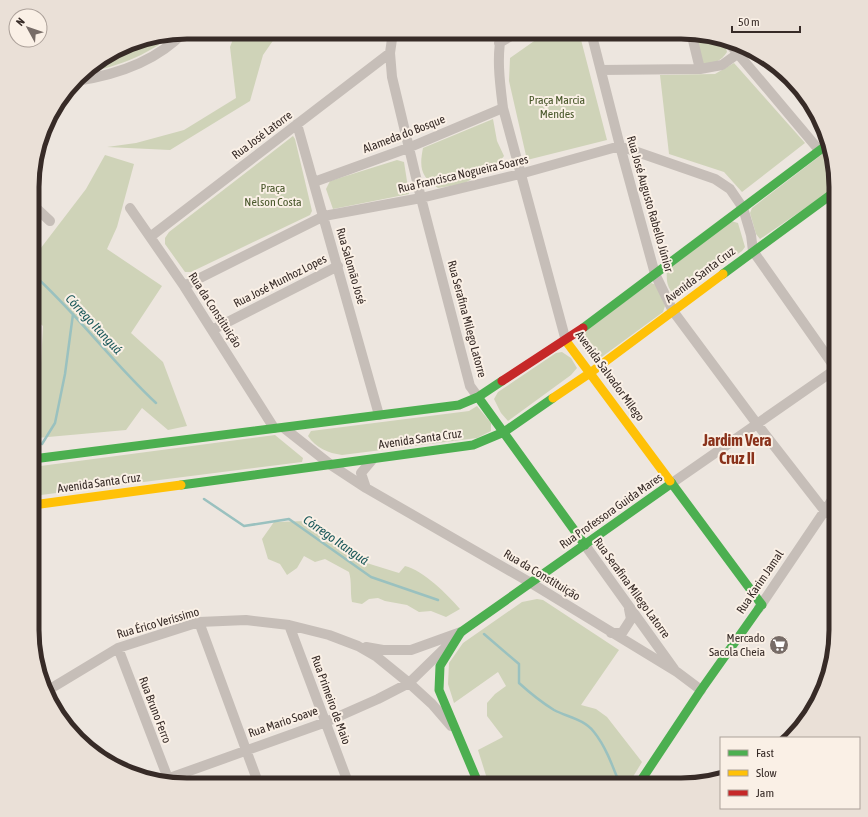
<svg xmlns="http://www.w3.org/2000/svg" width="868" height="817" font-family="'Asap Condensed',sans-serif">
  <style>
    .green { fill: #cfd3b8 }
    .lines { fill: none; stroke-linecap: round; stroke-linejoin: round }
    .stream { stroke: #9ac1bf; stroke-width: 2.5 }
    .street { stroke: #c6beb8; stroke-width: 10 }
    .fast { stroke: #4caf50; stroke-width: 9 }
    .slow { stroke: #ffc107; stroke-width: 9 }
    .jam { stroke: #c62828; stroke-width: 9 }
    .labels { text-anchor: middle; dominant-baseline: central; stroke-width: 4; stroke-linejoin: round; paint-order: stroke }
    .park-label { font-size: 12px; fill: #475629; stroke: #faf0e6 }
    .street-label { font-size: 12px; fill: #372b27; stroke: #faf0e6 }
    .poi-label { font-size: 12px; fill: #372b27; stroke: #faf0e6; text-anchor: end }
    .water-label { font-size: 13px; font-style: italic; fill: #1a585a; stroke: #faf0e6 }
    .district-label { font-size: 16px; font-weight: bold; fill: #8a321b; stroke: #faf0e6 }
    .rim { fill: none; stroke: #372b27; stroke-width: 5 }
  </style>
  <rect width="100%" height="100%" fill="#ede6df"/>
  <path class="green" d="M259,32H279L263,55L250,101L170,150L107,147L136,143L184,130L236,98L230,47L235,34L249,37Z
    M547,32H579L607,140L527,160L509,81L510,58Z
    M695,33C708,37 724,37 727,52C721,62 713,63 702,64Z
    M171,35C148,56 113,68 83,73L137,40Z
    M734,63L805,143L742,192L724,172L669,154L660,75L715,74Z
    M493,119L497,141L504,156L497,165L463,184L438,188C421,177 419,168 423,148Z
    M293,136L295,139L312,211L310,215L191,272H185L165,244V238L169,232Z
    M829,149L836,176V187L760,239L756,234L750,213L752,208Z
    M105,155L134,164L117,227L107,249L162,286L131,333L163,362L187,426L168,430L142,408L126,430L37,438L43,326L34,318V257L86,189Z
    M397,160L404,162L409,194L333,209L326,189L330,181Z
    M731,221L738,223L745,247L742,251L677,296C667,290 666,281 667,269Z
    M651,283L657,285L665,306L663,312L599,359C589,357 585,351 580,342L582,332Z
    M562,352L571,358L577,368L571,375L508,421L501,413L494,399L498,392L556,353Z
    M477,406L491,423V431L477,438L342,455C328,453 316,448 308,436L311,431L319,430L469,411Z
    M275,435L303,458L302,462L33,496V467Z
    M307,521L338,547L357,560L399,573L405,566C423,570 448,595 460,609L446,617L431,611L419,612L407,605L385,601L378,598L369,599L362,604L352,602C350,592 352,582 349,572L325,559L315,562L304,556L297,568L287,575L280,564L268,559L262,539L274,522Z
    M537,599L543,600L619,650L581,705L596,709L607,717L642,762L628,785H489L478,750L503,737L487,716V703L495,694L506,686L498,672L454,703L448,684L449,663L463,643L522,602Z"/>
  <g class="lines">
    <path class="stream" d="M34,275C78,315 113,363 156,403
      M42,444L55,423L65,374L73,314
      M204,499L244,526L289,519L371,577L438,600
      M484,634L519,664V683C530,693 541,702 554,710C567,717 584,719 594,732C606,747 613,767 620,785"/>
    <path class="street" d="M393,32L390,53L392,77L421,198L470,386L478,397
      M502,32C496,56 500,84 503,108L566,341
      M591,32L620,146L655,274L673,311L757,424L824,510L836,518
      M691,32L700,69
      M728,42L819,150
      M499,43L518,32
      M601,70L700,69L722,65L747,47
      M76,81C116,75 156,62 184,32
      M297,124L379,415
      M46,127L56,105
      M314,182L408,148L503,108
      M35,207L50,221
      M130,208L184,286L274,428
      M150,237L390,53
      M184,286L324,216L421,198L520,174L620,146L715,179L730,189L743,208L751,235L753,251L836,369
      M212,330L338,266
      M284,428L331,465L366,488L531,583L677,672L701,690
      M672,483L836,369
      M366,488L361,473L372,460
      M585,545L674,669
      M759,608L836,494
      M199,622L259,785
      M289,625L349,785
      M611,633H622L631,619L629,609
      M366,647L383,650H411L461,632
      M118,648L169,781
      M45,692L118,648L199,622L246,620L289,625L329,635L358,646L377,657L409,683L432,704L451,726
      M164,780L326,722L378,699L409,683L450,643"/>
    <path class="fast" d="M723,274L836,191
      M583,328L828,144
      M478,397L585,545
      M33,459L459,405L478,397L502,381
      M670,481L762,605
      M181,485L473,445L504,432L553,398
      M479,785L439,690L440,666L461,632L672,483
      M638,785L701,690L759,608"/>
    <path class="slow" d="M566,341L670,481
      M553,398L590,373L723,274
      M33,505L181,485"/>
    <path class="jam" d="M502,381L583,328"/>
  </g>
  <defs>
    <symbol id="supermarket-disc" viewBox="-11 -11 22 22"><circle r="9.5" fill="#776c67" stroke="#faf0e6"/><path d="M-6-5.5h2.5l.6 2H6L4.5 2H-2.5L-4.4-4H-6ZM-1.5 3.2a1.3 1.3 0 1 0 .1 0ZM3 3.2a1.3 1.3 0 1 0 .1 0Z" fill="#fff"/></symbol>
  </defs>
  <g fill-rule="evenodd">
    <use href="#supermarket-disc" x="768" y="634" width="22" height="22"/>
  </g>
  <g class="labels">
    <g class="park-label">
      <text x="557" y="100">Praça Marcia<tspan x="557" dy="14">Mendes</tspan></text>
      <text x="273" y="188">Praça<tspan x="273" dy="14">Nelson Costa</tspan></text>
    </g>
    <g class="street-label">
      <text transform="translate(404 134) rotate(-21)">Alameda do Bosque</text>
      <text transform="translate(262 135) rotate(-37)">Rua José Latorre</text>
      <text transform="translate(463 174) rotate(-13)">Rua Francisca Nogueira Soares</text>
      <text transform="translate(650 204) rotate(74)">Rua José Augusto Rabello Júnior</text>
      <text transform="translate(351 266) rotate(74)">Rua Salomão José</text>
      <text transform="translate(700 275) rotate(-37)">Avenida Santa Cruz</text>
      <text transform="translate(280 281) rotate(-27)">Rua José Munhoz Lopes</text>
      <text transform="translate(215 310) rotate(57)">Rua da Constituição</text>
      <text transform="translate(467 319) rotate(75)">Rua Serafina Milego Latorre</text>
      <text transform="translate(610 376) rotate(54)">Avenida Salvador Milego</text>
      <text transform="translate(420 439) rotate(-8)">Avenida Santa Cruz</text>
      <text transform="translate(99 483) rotate(-8)">Avenida Santa Cruz</text>
      <text transform="translate(611 511) rotate(-35)">Rua Professora Guida Mares</text>
      <text transform="translate(542 575) rotate(31)">Rua da Constituição</text>
      <text transform="translate(760 582) rotate(-56)">Rua Karim Jamal</text>
      <text transform="translate(632 588) rotate(54)">Rua Serafina Milego Latorre</text>
      <text transform="translate(158 623) rotate(-16)">Rua Érico Veríssimo</text>
      <text transform="translate(331 700) rotate(70)">Rua Primeiro de Maio</text>
      <text transform="translate(155 710) rotate(69)">Rua Bruno Ferro</text>
      <text transform="translate(283 722) rotate(-19)">Rua Mario Soave</text>
    </g>
    <g class="poi-label">
      <text x="765" y="638">Mercado<tspan x="765" dy="14">Sacola Cheia</tspan></text>
    </g>
    <g class="water-label">
      <text transform="translate(94 324) rotate(47)">Córrego Itanguá</text>
      <text transform="translate(336 540) rotate(35)">Córrego Itanguá</text>
    </g>
    <g class="district-label">
      <text x="737" y="440">Jardim Vera<tspan x="737" dy="18">Cruz II</tspan></text>
    </g>
  </g>
  <path d="M0 0H868V817H0ZM187 39H681A148 148 0 0 1 829 187V630A148 148 0 0 1 681 778H187A148 148 0 0 1 39 630V187A148 148 0 0 1 187 39Z" fill="#eae0d7" fill-rule="evenodd"/>
  <path class="rim" d="M187 39H681A148 148 0 0 1 829 187V630A148 148 0 0 1 681 778H187A148 148 0 0 1 39 630V187A148 148 0 0 1 187 39Z"/>
  <rect x="720" y="737" width="140" height="72" fill="#faf0e6" stroke="#aca19a"/>
  <rect x="728" y="750" width="20" height="6" fill="#4caf50" stroke="#aca19a"/>
  <text x="756" y="757" font-size="12" fill="#372b27">Fast</text>
  <rect x="728" y="770" width="20" height="6" fill="#ffc107" stroke="#aca19a"/>
  <text x="756" y="777" font-size="12" fill="#372b27">Slow</text>
  <rect x="728" y="790" width="20" height="6" fill="#c62828" stroke="#aca19a"/>
  <text x="756" y="797" font-size="12" fill="#372b27">Jam</text>
  <g transform="translate(28 28) rotate(310)"><circle r="19" fill="#faf0e6" stroke="#aca19a"/>
  <path d="M0-3L7 15L0 10L-7 15Z" fill="#776c67"/>
  <text y="-6" font-size="11" font-weight="bold" text-anchor="middle" fill="#372b27">N</text>
  </g>
  <path d="M732 26v6h68v-6" fill="none" stroke="#372b27" stroke-width="2"/>
  <text x="738" y="26" font-size="12" fill="#372b27" stroke="#faf0e6" stroke-width="3" paint-order="stroke">50 m</text>
</svg>
